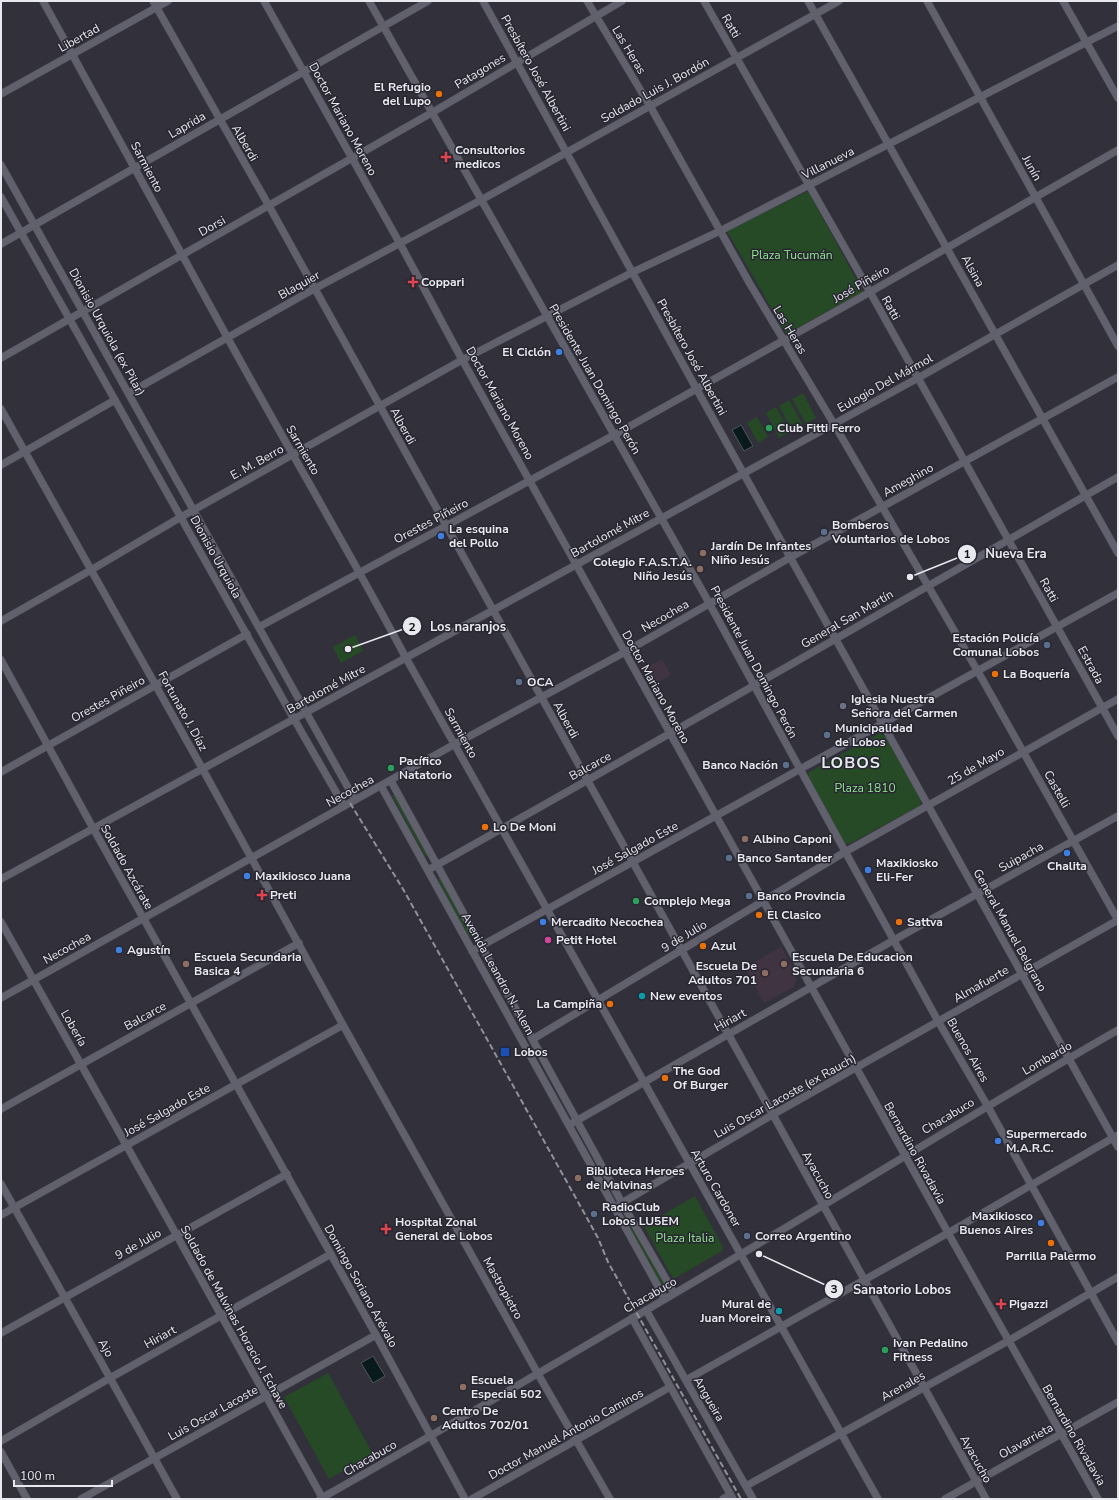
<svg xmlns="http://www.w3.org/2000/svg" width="1119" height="1500" viewBox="0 0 1119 1500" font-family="'Nunito Sans',sans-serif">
  <rect width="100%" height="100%" fill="#31303b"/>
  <g fill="#413442">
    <polygon points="662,659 671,675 651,686 642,670"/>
    <polygon points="781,947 797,976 794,987 764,1003 745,967"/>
  </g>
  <g fill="#264926">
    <polygon points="808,191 863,292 786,334 727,231"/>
    <polygon points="803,393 816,418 806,424 792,399"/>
    <polygon points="789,400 803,425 792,431 779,406"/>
    <polygon points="776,407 790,432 779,438 766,413"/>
    <polygon points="757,417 768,437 758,443 747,423"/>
    <polygon points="355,635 363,651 341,663 333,647"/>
    <polygon points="880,733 887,738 919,796 921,803 919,806 851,843 846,844 843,841 808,776 809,772"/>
    <polygon points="394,794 427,855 426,857 425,856 392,796"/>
    <polygon points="439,878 441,879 472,936 471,937 469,937 438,880"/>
    <polygon points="695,1196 723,1247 722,1251 677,1277 674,1278 671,1275 644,1226"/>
    <polygon points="625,1214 665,1284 664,1286 662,1285 623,1216"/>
    <polygon points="328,1373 373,1454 329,1479 284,1397"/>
  </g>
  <g fill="#091a1c" stroke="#4c585b">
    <polygon points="741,425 753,446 744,451 732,430"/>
    <polygon points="373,1356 385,1376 373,1383 361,1363"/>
  </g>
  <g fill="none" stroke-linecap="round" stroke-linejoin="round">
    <defs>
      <g id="minor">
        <path d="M43,1C105,112 164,224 226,335C285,443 348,549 406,658L878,1499"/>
        <polyline points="153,1 269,206 986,1499"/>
        <path d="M264,1C309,81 354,161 399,242C421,282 442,323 464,363C676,742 884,1122 1098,1499"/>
        <polyline points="369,1 703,592 938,1021 987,1105 1118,1342"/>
        <polyline points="483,1 696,388 1118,1147"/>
        <polyline points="587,1 650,106 750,284 834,424 977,670 1118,920"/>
        <polyline points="704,1 870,292 1118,736"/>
        <polyline points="808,1 1118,553"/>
        <polyline points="927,1 1118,346"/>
        <polyline points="1063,1 1118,98"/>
        <polyline points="1,94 168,1"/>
        <polyline points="1,165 355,800"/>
        <polyline points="1,197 294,719 344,806"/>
        <polyline points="1,244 428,1"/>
        <polyline points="1,358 433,112 622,1"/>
        <polyline points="129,393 314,289 481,200 839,1"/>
        <polyline points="1,409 202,768 343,1025 538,1374 610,1499"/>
        <polyline points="1,465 115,400"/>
        <polyline points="1,621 91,570 181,517 462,360 633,272 720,231 1118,26"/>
        <polyline points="259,627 614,435 856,300 1118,150"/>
        <polyline points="1,660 93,828 376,1335 465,1499"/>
        <polyline points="1,772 247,634"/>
        <polyline points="391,781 622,1203 674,1293"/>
        <polyline points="381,786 665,1299"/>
        <path d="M428,870C659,741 888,609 1118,477"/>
        <polyline points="1,879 918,378 1118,265"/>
        <path d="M1,922C110,1114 216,1306 323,1499"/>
        <polyline points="472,951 1118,593"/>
        <polyline points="1,998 455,744 625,652 791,557 1118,377"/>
        <polyline points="533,1039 845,852 1118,699"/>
        <polyline points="1,1109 299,943"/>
        <polyline points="569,1125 894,940 1118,816"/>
        <polyline points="1,1184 110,1378 177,1499"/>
        <polyline points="620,1204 772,1115 1118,920"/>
        <polyline points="1,1215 343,1025"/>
        <polyline points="646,1310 753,1499"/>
        <polyline points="632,1318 733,1499"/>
        <polyline points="1,1333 287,1174"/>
        <polyline points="686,1380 948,1233 1118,1135"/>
        <polyline points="1,1441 110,1378 331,1254"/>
        <polyline points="1,1452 27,1499"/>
        <polyline points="746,1486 1008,1341 1118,1277"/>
        <polyline points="81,1499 376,1335"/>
        <path d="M320,1499C489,1403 656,1305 822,1206C921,1147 1018,1087 1118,1030"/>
        <polyline points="472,1499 670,1387"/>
        <polyline points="723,1499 730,1495"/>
        <polyline points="945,1499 1118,1402"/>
      </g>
    </defs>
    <use href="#minor" stroke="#4f4e57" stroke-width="8"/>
    <use href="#minor" stroke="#61606d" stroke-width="7"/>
    <polyline stroke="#919199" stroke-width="2" stroke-dasharray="6 3" stroke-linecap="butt" points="350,803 403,889 582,1209 598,1238 608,1262 741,1499"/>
  </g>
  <g fill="#e8710a" stroke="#272631" stroke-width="1.5">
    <circle cx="439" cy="94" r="4"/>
    <circle cx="995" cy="674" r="4"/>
    <circle cx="485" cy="827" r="4"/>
    <circle cx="759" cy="915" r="4"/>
    <circle cx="899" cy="922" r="4"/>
    <circle cx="703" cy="946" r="4"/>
    <circle cx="610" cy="1004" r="4"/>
    <circle cx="665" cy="1078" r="4"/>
    <circle cx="1051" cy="1243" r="4"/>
  </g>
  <g fill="#e0444e" stroke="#272631" stroke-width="1.5">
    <path d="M444 151h4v4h4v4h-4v4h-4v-4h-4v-4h4z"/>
    <path d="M411 276h4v4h4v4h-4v4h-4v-4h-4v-4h4z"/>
    <path d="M260 889h4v4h4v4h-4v4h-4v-4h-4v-4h4z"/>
    <path d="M384 1223h4v4h4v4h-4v4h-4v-4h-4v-4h4z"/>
    <path d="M999 1298h4v4h4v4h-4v4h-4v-4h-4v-4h4z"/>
  </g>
  <g fill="#3f7fe0" stroke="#272631" stroke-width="1.5">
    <circle cx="559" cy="352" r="4"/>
    <circle cx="441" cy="536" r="4"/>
    <circle cx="1067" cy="853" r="4"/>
    <circle cx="868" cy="870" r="4"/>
    <circle cx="247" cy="876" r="4"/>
    <circle cx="543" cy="922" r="4"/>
    <circle cx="119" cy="950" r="4"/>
    <circle cx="998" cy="1141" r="4"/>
    <circle cx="1041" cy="1223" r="4"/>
  </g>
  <g fill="#2e9e5b" stroke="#272631" stroke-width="1.5">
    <circle cx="769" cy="428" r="4"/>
    <circle cx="391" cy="768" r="4"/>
    <circle cx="636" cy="901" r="4"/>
    <circle cx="885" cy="1350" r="4"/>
  </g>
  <g fill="#5c6f8a" stroke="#272631" stroke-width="1.5">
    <circle cx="824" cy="532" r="4"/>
    <circle cx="1047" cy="645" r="4"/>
    <circle cx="519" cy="682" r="4"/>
    <circle cx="827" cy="735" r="4"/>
    <circle cx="786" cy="765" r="4"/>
    <circle cx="729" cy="858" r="4"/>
    <circle cx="749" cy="896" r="4"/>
    <circle cx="594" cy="1214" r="4"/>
    <circle cx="747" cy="1236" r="4"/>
  </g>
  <g fill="#8d6e63" stroke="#272631" stroke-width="1.5">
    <circle cx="703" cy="553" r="4"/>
    <circle cx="700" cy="569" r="4"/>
    <circle cx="745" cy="839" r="4"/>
    <circle cx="186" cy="964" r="4"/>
    <circle cx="784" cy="964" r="4"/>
    <circle cx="765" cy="973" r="4"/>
    <circle cx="578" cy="1178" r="4"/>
    <circle cx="463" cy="1387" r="4"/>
    <circle cx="434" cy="1418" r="4"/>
  </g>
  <circle fill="#6b7280" stroke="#272631" stroke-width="1.5" cx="843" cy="706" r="4"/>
  <circle fill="#d1479c" stroke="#272631" stroke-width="1.5" cx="548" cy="940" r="4"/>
  <g fill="#0f9aa8" stroke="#272631" stroke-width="1.5">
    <circle cx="642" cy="996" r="4"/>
    <circle cx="779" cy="1311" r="4"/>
  </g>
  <rect fill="#1a4fb4" stroke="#272631" stroke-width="1.5" x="500" y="1047" width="10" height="10" rx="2"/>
  <g text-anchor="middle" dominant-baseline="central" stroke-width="3" stroke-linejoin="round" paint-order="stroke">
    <g font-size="12" fill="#e8e8ef" stroke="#272631">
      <text transform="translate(731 26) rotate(60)">Ratti</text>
      <text transform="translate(79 38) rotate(-29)">Libertad</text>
      <text transform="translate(629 50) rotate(59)">Las Heras</text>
      <text transform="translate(480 71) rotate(-31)">Patagones</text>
      <text transform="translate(536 73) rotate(61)">Presbítero José Albertini</text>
      <text transform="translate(655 90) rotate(-29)">Soldado Luis J. Bordón</text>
      <text transform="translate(343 119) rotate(61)">Doctor Mariano Moreno</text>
      <text transform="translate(187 125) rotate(-30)">Laprida</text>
      <text transform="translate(245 143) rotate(60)">Alberdi</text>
      <text transform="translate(828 163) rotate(-27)">Villanueva</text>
      <text transform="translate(147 167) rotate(62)">Sarmiento</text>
      <text transform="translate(1032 168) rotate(61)">Junín</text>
      <text transform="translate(212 226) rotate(-29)">Dorsi</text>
      <text transform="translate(973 271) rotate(61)">Alsina</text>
      <text transform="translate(861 284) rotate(-30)">José Piñeiro</text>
      <text transform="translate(299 285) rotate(-29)">Blaquier</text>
      <text transform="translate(891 308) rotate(61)">Ratti</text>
      <text transform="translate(790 330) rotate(59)">Las Heras</text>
      <text transform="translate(107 332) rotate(61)">Dionisio Urquiola (ex Pilar)</text>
      <text transform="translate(692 357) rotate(61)">Presbítero José Albertini</text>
      <text transform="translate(595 379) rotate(60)">Presidente Juan Domingo Perón</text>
      <text transform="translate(885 383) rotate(-29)">Eulogio Del Mármol</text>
      <text transform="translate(500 403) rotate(61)">Doctor Mariano Moreno</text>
      <text transform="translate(403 426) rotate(61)">Alberdi</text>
      <text transform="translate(303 450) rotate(60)">Sarmiento</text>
      <text transform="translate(257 462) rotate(-29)">E. M. Berro</text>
      <text transform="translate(908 480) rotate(-29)">Ameghino</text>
      <text transform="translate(431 521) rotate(-28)">Orestes Piñeiro</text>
      <text transform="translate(610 533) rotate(-29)">Bartolomé Mitre</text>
      <text transform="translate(216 557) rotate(61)">Dionisio Urquiola</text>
      <text transform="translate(1049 590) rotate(61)">Ratti</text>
      <text transform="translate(665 616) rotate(-30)">Necochea</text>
      <text transform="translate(847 619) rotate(-30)">General San Martín</text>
      <text transform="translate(754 662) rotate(62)">Presidente Juan Domingo Perón</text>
      <text transform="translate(1091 665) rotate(61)">Estrada</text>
      <text transform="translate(656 687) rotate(61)">Doctor Mariano Moreno</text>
      <text transform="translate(326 689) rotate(-29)">Bartolomé Mitre</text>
      <text transform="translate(108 699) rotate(-29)">Orestes Piñeiro</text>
      <text transform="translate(183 711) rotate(61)">Fortunato J. Díaz</text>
      <text transform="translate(566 720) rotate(61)">Alberdi</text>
      <text transform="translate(461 733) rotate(61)">Sarmiento</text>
      <text transform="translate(590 766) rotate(-29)">Balcarce</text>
      <text transform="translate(976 766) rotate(-30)">25 de Mayo</text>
      <text transform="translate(1057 789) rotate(61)">Castelli</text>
      <text transform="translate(350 791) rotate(-29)">Necochea</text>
      <text transform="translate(635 848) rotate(-29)">José Salgado Este</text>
      <text transform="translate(1021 857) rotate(-29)">Suipacha</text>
      <text transform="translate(127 867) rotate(61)">Soldado Azcárate</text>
      <text transform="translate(1010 930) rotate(61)">General Manuel Belgrano</text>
      <text transform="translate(684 936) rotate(-31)">9 de Julio</text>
      <text transform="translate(67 948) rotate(-29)">Necochea</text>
      <text transform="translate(498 974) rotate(61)">Avenida Leandro N. Alem</text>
      <text transform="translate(981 984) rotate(-30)">Almafuerte</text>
      <text transform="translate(145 1016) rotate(-29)">Balcarce</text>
      <text transform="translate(730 1020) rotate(-29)">Hiriart</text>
      <text transform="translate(74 1028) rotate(60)">Lobería</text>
      <text transform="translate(968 1050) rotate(60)">Buenos Aires</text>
      <text transform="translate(1047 1058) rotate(-30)">Lombardo</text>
      <text transform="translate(785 1096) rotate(-29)">Luis Oscar Lacoste (ex Rauch)</text>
      <text transform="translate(167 1110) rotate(-29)">José Salgado Este</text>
      <text transform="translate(948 1116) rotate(-31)">Chacabuco</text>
      <text transform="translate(915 1153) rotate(61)">Bernardino Rivadavia</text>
      <text transform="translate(818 1175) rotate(61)">Ayacucho</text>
      <text transform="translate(716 1188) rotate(60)">Arturo Cardoner</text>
      <text transform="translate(138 1244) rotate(-29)">9 de Julio</text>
      <text transform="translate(361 1286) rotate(61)">Domingo Soriano Arévalo</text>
      <text transform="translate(503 1288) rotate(61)">Mastropietro</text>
      <text transform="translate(650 1295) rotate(-30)">Chacabuco</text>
      <text transform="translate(234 1317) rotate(61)">Soldado de Malvinas Horacio J. Echave</text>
      <text transform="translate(160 1337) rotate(-29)">Hiriart</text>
      <text transform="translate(106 1348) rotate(60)">Ajo</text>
      <text transform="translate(903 1386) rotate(-29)">Arenales</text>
      <text transform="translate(709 1399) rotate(60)">Angueira</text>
      <text transform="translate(213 1413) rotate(-29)">Luis Oscar Lacoste</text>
      <text transform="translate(566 1434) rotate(-29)">Doctor Manuel Antonio Caminos</text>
      <text transform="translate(1074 1435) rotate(60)">Bernardino Rivadavia</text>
      <text transform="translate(1026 1441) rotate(-29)">Olavarrieta</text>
      <text transform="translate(370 1458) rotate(-30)">Chacabuco</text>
      <text transform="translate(976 1459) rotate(61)">Ayacucho</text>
    </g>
    <g font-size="12" font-weight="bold" fill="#e8e8ef" stroke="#272631" text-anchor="start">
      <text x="431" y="87" text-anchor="end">El Refugio<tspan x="431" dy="14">del Lupo</tspan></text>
      <text x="455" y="150">Consultorios<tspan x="455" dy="14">medicos</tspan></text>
      <text x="421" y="282">Coppari</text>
      <text x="551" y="352" text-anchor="end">El Ciclón</text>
      <text x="777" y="428">Club Fitti Ferro</text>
      <text x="832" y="525">Bomberos<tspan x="832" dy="14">Voluntarios de Lobos</tspan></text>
      <text x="449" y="529">La esquina<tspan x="449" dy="14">del Pollo</tspan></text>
      <text x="711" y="546">Jardín De Infantes<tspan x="711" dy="14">Niño Jesús</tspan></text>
      <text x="692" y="562" text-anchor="end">Colegio F.A.S.T.A.<tspan x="692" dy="14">Niño Jesús</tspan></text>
      <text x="1039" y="638" text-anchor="end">Estación Policía<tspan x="1039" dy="14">Comunal Lobos</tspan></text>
      <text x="1003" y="674">La Boquería</text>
      <text x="527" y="682">OCA</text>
      <text x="851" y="699">Iglesia Nuestra<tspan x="851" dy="14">Señora del Carmen</tspan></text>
      <text x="835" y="728">Municipalidad<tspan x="835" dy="14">de Lobos</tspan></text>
      <text x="399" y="761">Pacífico<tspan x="399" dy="14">Natatorio</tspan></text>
      <text x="778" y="765" text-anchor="end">Banco Nación</text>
      <text x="493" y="827">Lo De Moni</text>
      <text x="753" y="839">Albino Caponi</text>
      <text x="737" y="858">Banco Santander</text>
      <text x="876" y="863">Maxikiosko<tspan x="876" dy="14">Eli-Fer</tspan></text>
      <text x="1067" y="866" text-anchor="middle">Chalita</text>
      <text x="255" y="876">Maxikiosco Juana</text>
      <text x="270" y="895">Preti</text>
      <text x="757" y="896">Banco Provincia</text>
      <text x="644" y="901">Complejo Mega</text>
      <text x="767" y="915">El Clasico</text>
      <text x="551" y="922">Mercadito Necochea</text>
      <text x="907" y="922">Sattva</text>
      <text x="556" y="940">Petit Hotel</text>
      <text x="711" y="946">Azul</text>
      <text x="127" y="950">Agustín</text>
      <text x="194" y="957">Escuela Secundaria<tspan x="194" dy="14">Basica 4</tspan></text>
      <text x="792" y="957">Escuela De Educacion<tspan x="792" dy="14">Secundaria 6</tspan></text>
      <text x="757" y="966" text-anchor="end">Escuela De<tspan x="757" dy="14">Adultos 701</tspan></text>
      <text x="650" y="996">New eventos</text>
      <text x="602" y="1004" text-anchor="end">La Campiña</text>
      <text x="514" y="1052">Lobos</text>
      <text x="673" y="1071">The God<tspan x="673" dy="14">Of Burger</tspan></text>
      <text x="1006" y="1134">Supermercado<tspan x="1006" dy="14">M.A.R.C.</tspan></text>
      <text x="586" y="1171">Biblioteca Heroes<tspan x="586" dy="14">de Malvinas</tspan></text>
      <text x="602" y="1207">RadioClub<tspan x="602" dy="14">Lobos LU5EM</tspan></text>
      <text x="1033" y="1216" text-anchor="end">Maxikiosco<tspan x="1033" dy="14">Buenos Aires</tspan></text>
      <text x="395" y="1222">Hospital Zonal<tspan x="395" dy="14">General de Lobos</tspan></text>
      <text x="755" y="1236">Correo Argentino</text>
      <text x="1051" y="1256" text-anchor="middle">Parrilla Palermo</text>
      <text x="771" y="1304" text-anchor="end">Mural de<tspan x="771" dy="14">Juan Moreira</tspan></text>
      <text x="1009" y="1304">Pigazzi</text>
      <text x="893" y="1343">Ivan Pedalino<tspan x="893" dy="14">Fitness</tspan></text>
      <text x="471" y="1380">Escuela<tspan x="471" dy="14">Especial 502</tspan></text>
      <text x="442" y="1411">Centro De<tspan x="442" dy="14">Adultos 702/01</tspan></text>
    </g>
    <g font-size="12" fill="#92e891" stroke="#272631">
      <text x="792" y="255">Plaza Tucumán</text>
      <text x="865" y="788">Plaza 1810</text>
      <text x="685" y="1238">Plaza Italia</text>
    </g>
    <g font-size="16" font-weight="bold" letter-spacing="1" fill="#e8e8ef" stroke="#272631">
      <text x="851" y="763">LOBOS</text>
    </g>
  </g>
  <path fill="none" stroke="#e8e8ef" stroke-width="1.5" d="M910 577L967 554M348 649L412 626M759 1254L834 1289"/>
  <g fill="#e8e8ef" stroke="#272631" stroke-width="1.5">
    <circle cx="910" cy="577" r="4"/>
    <circle cx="348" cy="649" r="4"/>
    <circle cx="759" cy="1254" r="4"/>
    <circle cx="967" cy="554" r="10"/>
    <circle cx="412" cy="626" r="10"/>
    <circle cx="834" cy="1289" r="10"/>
  </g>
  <g font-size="12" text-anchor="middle" font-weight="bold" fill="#111">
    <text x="967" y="558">1</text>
    <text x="412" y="631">2</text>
    <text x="834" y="1293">3</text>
  </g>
  <g font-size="13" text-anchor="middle" font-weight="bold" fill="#e8e8ef" stroke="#272631" stroke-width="3" stroke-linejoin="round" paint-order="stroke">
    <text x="1016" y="558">Nueva Era</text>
    <text x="468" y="631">Los naranjos</text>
    <text x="902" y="1294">Sanatorio Lobos</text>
  </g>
  <rect width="1119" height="1500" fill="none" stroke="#e8e8ef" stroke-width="4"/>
  <path d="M14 1480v6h98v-6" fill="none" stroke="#e8e8ef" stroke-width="2"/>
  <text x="20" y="1480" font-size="12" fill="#e8e8ef" stroke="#272631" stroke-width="3" paint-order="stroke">100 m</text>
</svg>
